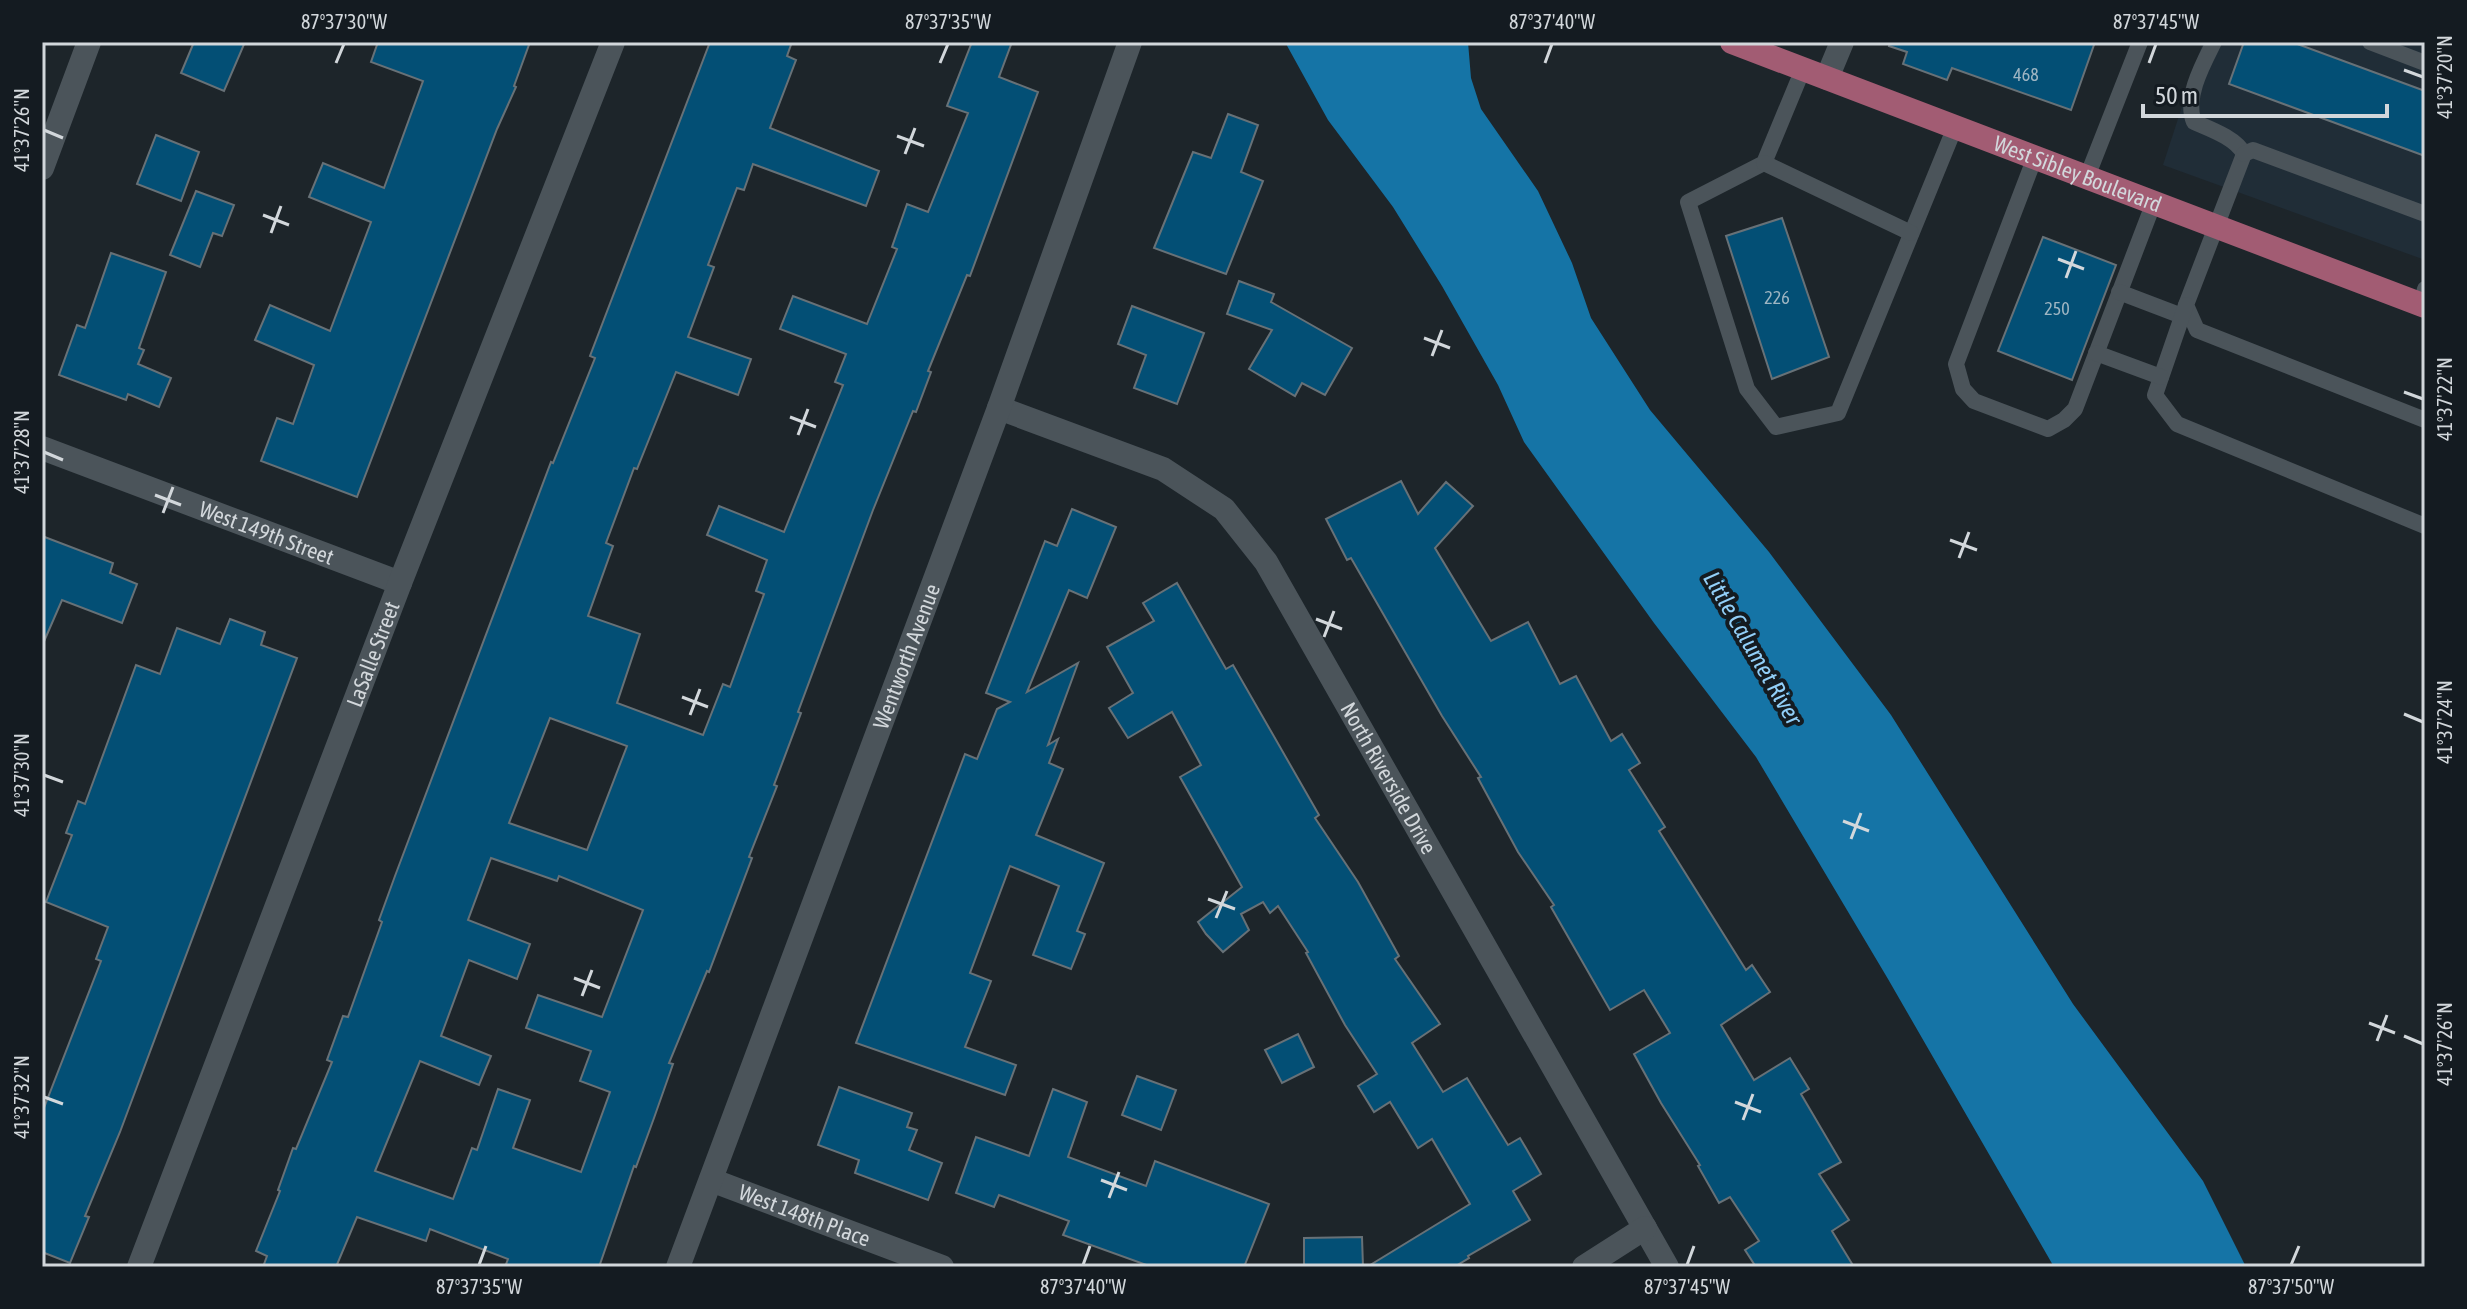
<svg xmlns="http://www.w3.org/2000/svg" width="2467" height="1309" viewBox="0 0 2467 1309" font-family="'Asap Condensed',sans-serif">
  <rect width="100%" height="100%" fill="#1d252a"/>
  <polygon fill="#202d37" points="2203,42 2425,42 2425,260 2163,165"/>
  <polygon fill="#1574a6" points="1285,42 1468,42 1471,78 1481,109 1538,191 1572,263 1591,318 1650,410 1769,552 1891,715 2073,1004 2203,1181 2246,1267 2054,1267 1888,979 1756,757 1654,623 1524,442 1498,385 1442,286 1393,207 1328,120"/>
  <g fill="#034f75" stroke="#677177" stroke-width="2" fill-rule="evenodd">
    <polygon points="194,42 245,42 224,91 181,73"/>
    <polygon points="378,42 530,42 514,86 516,87 497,129 357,497 261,461 277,418 293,424 314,365 255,340 270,305 330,331 371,222 309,197 323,163 384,188 423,81 371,62"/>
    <path d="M710,42H792L787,56L796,60L770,128L879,171L866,206L753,164L744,190L737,188L708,265L714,267L688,337L751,359L738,395L676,372L637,469L634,468L606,543L613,546L588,616L640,634L617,703L703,735L723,684L730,687L764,594L756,591L767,560L707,535L719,506L784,532L843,385L835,382L846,354L780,329L793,296L867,324L897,249L892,247L907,204L928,212L968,113L947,106L972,42H1012L999,77L1038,92L970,276L967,275L928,371L931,372L916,412L913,411L873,510L798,712L801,713L774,785L777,786L749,857L752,858L709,972L707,971L669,1063L673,1064L654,1118L636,1167L634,1166L599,1267H505L508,1259L430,1229L426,1241L357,1217L336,1267H263L267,1256L256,1251L280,1191L278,1190L293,1148L296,1149L332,1062L327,1060L343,1016L348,1017L382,922L379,920L395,876L551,462L553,463L595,358L590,356ZM550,718L627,746L587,850L509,823ZM491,858L557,881L559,876L643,910L602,1017L538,995L526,1028L591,1051L580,1081L610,1092L581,1172L513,1148L530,1100L498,1089L477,1150L472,1148L453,1199L375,1171L420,1061L479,1085L491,1056L441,1036L469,960L517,979L530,944L468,920Z"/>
    <polygon points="1890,42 2095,42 2071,110 1952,68 1947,80 1903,64 1907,52 1889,46"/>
    <polygon points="2244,42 2292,42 2425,91 2425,156 2229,84"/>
    <polygon points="1228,114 1258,125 1241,172 1263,181 1226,274 1154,248 1193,152 1211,158"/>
    <polygon points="156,135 199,152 181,201 137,184"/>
    <polygon points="196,191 234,205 222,236 213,233 200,267 170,255"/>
    <polygon points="1782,218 1829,357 1772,379 1726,236"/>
    <polygon points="2043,237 2116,265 2072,380 1998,351"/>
    <polygon points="111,253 166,272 139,348 144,350 138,364 171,378 159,407 128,394 126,400 59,375 77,325 85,328"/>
    <polygon points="1239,281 1274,294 1271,302 1352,348 1325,395 1302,383 1295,396 1249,369 1272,330 1227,314"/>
    <polygon points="1132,306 1204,333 1177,404 1134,388 1146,355 1118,344"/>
    <polygon points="1401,481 1418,514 1446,482 1473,506 1435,548 1491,641 1528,622 1560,684 1576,676 1611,741 1622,734 1640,763 1629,770 1665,827 1659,831 1746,970 1752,965 1770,992 1721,1025 1754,1080 1790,1058 1809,1089 1801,1094 1841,1162 1819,1174 1849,1220 1832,1231 1854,1267 1756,1267 1745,1250 1759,1241 1730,1197 1719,1203 1698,1166 1700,1165 1661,1103 1634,1054 1670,1033 1644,990 1610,1010 1551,907 1554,905 1518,852 1478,778 1481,777 1442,716 1351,558 1347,560 1326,519"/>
    <polygon points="1072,509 1116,527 1087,598 1069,590 1027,692 1078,663 1048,745 1058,739 1049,763 1063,769 1036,835 1104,863 1077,931 1085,934 1071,969 1033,955 1059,886 1010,866 970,973 991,981 965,1047 1016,1065 1005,1095 856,1043 965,754 977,759 997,709 1010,702 986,693 1045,541 1057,546"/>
    <polygon points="42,536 113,563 110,573 137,584 122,623 62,600 42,646"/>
    <polygon points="1177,583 1226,669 1233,665 1319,815 1315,818 1358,882 1399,956 1395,959 1440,1024 1412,1043 1443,1092 1467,1078 1508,1145 1520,1138 1541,1174 1513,1191 1530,1220 1468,1256 1469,1258 1454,1267 1367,1267 1470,1204 1432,1139 1418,1148 1390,1102 1374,1112 1358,1086 1377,1074 1345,1025 1306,953 1308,952 1278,906 1270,913 1263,902 1241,914 1249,930 1223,952 1206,934 1198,922 1242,887 1180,777 1201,765 1172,712 1128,738 1109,708 1133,693 1107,647 1154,621 1143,603"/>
    <polygon points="230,619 265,632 261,645 297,658 120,1132 85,1216 89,1217 70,1263 42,1252 42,1113 101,961 96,959 108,927 46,902 72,835 66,833 78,801 85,804 136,665 160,674 177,628 220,644"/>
    <polygon points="1298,1034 1314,1067 1282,1083 1265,1050"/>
    <polygon points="1137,1076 1176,1090 1161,1130 1122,1115"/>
    <polygon points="839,1087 912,1113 907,1127 917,1130 909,1150 942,1163 928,1200 855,1173 859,1160 818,1145"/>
    <polygon points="1053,1089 1087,1102 1068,1157 1146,1186 1155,1161 1269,1204 1244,1267 1152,1267 1063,1235 1069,1221 999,1195 994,1207 956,1193 976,1137 1029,1156"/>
    <polygon points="1362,1237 1363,1267 1304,1267 1304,1238"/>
  </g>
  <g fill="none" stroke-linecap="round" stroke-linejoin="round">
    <g stroke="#4b545a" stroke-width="16">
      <path d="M2214,42C2203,64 2184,98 2194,122C2210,129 2236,138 2244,154"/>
      <polyline points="2370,42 2425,63"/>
      <polyline points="1803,69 1764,163 1688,202 1747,389 1776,427 1838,413 1955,127"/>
      <polyline points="2244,154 2186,305 2197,330 2425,420"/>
      <polyline points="2244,154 2253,150 2425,214"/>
      <polyline points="2035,157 1956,364 1963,389 1974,401 2048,429 2064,420 2075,409 2154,202"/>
      <polyline points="1764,163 1911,233"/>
      <polyline points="2087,177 2140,42"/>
      <polyline points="2119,292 2182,316"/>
      <polyline points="2421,304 2425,289"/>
      <polyline points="2186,305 2155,395 2177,424 2425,526"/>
      <polyline points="2096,353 2161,377"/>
    </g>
    <g stroke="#4b545a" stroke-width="24">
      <polyline points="1827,78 1842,42"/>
      <polyline points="42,168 89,42"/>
      <path id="s1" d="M999,408L1163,469L1224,509L1266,562L1667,1267"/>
      <path id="s2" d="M42,448L400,583"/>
      <path id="s3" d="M711,1180L942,1267"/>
      <path id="s4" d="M139,1267L400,583L613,42"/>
      <path id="s5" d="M678,1267L999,408L1130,42"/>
      <polyline points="1584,1267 1645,1228"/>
    </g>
    <path stroke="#a25c73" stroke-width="24" id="s6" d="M1732,42L2425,306"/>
  </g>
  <path fill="none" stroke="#d2d7db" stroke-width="3" d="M336,63L344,44M940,63L948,44M1545,63L1552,44M2149,63L2156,44M2404,70L2423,77M44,130L63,138M897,136L924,146M905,154L915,128M263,215L289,225M271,233L281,206M2058,259L2084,269M2066,278L2076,251M1424,338L1450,348M1432,356L1442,330M2404,392L2423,399M790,417L816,427M798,435L808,409M44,452L63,460M155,495L181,505M163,513L173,487M1950,540L1977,550M1959,558L1969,532M1316,619L1342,629M1324,637L1334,611M682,697L708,707M2404,714L2423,722M690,715L700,689M44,775L63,782M1843,821L1869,831M1851,839L1861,813M1208,899L1235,909M1216,918L1227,891M574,978L600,988M582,996L592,970M2369,1023L2395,1033M2404,1036L2423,1044M2377,1041L2387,1015M44,1097L63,1104M1735,1102L1761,1112M1743,1120L1753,1094M1101,1180L1127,1190M1109,1198L1119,1172M479,1265L486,1246M1083,1265L1090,1246M1687,1265L1694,1246M2291,1265L2299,1246"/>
  <g text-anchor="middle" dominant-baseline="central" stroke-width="8" stroke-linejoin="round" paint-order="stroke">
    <g font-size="18" fill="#9eb5c2">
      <text x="2026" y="74">468</text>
      <text x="1777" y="297">226</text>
      <text x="2057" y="308">250</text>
    </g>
    <g font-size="22" fill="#d2d7db" stroke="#141b21">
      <text stroke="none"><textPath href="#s6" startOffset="370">West Sibley Boulevard</textPath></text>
      <text stroke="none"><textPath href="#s2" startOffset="240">West 149th Street</textPath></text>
      <text stroke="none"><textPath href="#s4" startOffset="656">LaSalle Street</textPath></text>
      <text stroke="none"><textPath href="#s5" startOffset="652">Wentworth Avenue</textPath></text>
      <text stroke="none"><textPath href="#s1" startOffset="564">North Riverside Drive</textPath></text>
      <text stroke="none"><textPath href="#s3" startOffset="100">West 148th Place</textPath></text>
    </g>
    <g font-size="24" font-style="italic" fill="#92cff8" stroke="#141b21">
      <text transform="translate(1753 648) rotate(60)">Little Calumet River</text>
    </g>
  </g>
  <rect width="2467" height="1309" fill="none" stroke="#141b21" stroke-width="88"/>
  <path d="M2143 104v12h244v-12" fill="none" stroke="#d2d7db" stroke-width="4"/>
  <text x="2155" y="104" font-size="24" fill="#d2d7db" stroke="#141b21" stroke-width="6" paint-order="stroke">50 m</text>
  <rect x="44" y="44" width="2379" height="1221" fill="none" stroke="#d2d7db" stroke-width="3"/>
  <g font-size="20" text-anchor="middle" fill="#d2d7db">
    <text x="344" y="29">87°37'30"W</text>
    <text x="948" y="29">87°37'35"W</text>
    <text x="1552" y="29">87°37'40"W</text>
    <text x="2156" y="29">87°37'45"W</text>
    <text transform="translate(2445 77) rotate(-90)" y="7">41°37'20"N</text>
    <text transform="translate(22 130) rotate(-90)" y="7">41°37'26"N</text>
    <text transform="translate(2445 399) rotate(-90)" y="7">41°37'22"N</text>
    <text transform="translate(22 452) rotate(-90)" y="7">41°37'28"N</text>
    <text transform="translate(2445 722) rotate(-90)" y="7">41°37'24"N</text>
    <text transform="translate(22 775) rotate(-90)" y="7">41°37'30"N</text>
    <text transform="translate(2445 1044) rotate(-90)" y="7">41°37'26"N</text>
    <text transform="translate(22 1097) rotate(-90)" y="7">41°37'32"N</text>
    <text x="479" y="1294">87°37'35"W</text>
    <text x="1083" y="1294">87°37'40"W</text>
    <text x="1687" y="1294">87°37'45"W</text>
    <text x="2291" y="1294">87°37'50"W</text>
  </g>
</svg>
